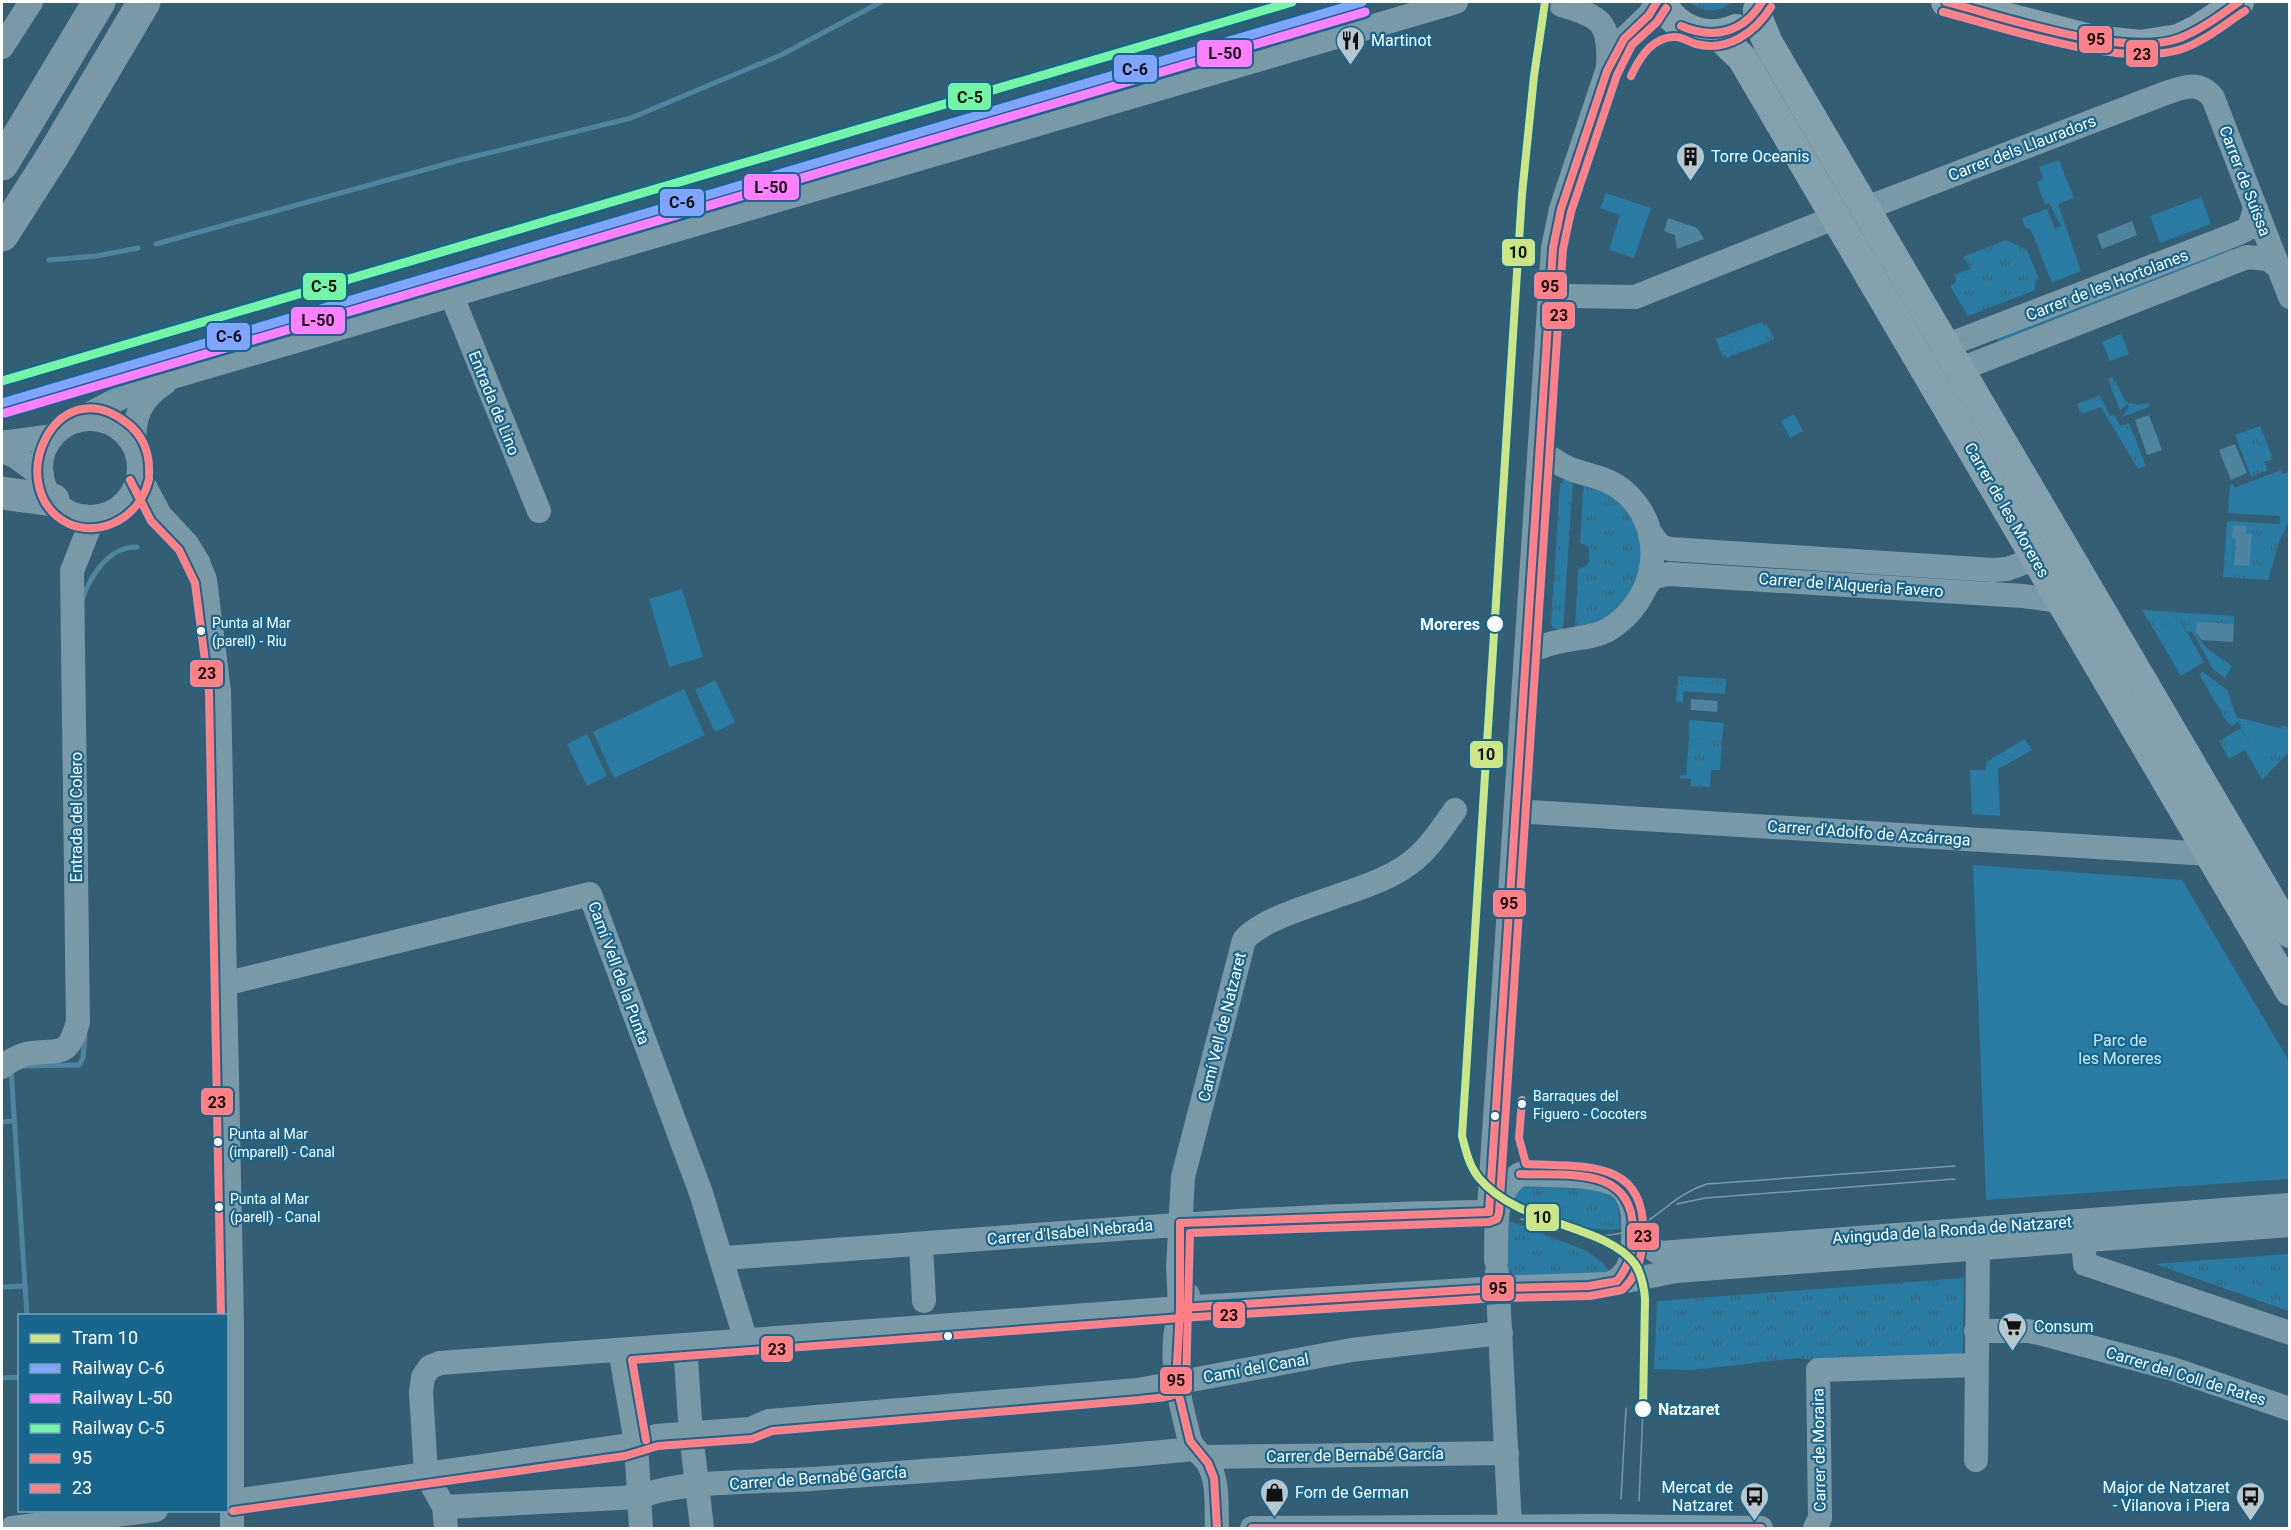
<svg xmlns="http://www.w3.org/2000/svg" width="2291" height="1530" viewBox="0 0 2291 1530" font-family="Roboto,sans-serif">
  <defs>
    <pattern id="grass-tufts" width="24" height="20" patternUnits="userSpaceOnUse" patternTransform="scale(1.5)"><rect width="24" height="20" fill="#297ba3"/><path d="M3 7l-1-3M5 7V3M7 7l1-3M15 17l-1-3M17 17v-4M19 17l1-3" fill="none" stroke="#3a6478"/></pattern>
  </defs>
  <rect width="100%" height="100%" fill="#335e73"/>
  <g fill="url(#grass-tufts)">
    <path d="M1689,2H1733C1718,13 1704,13 1689,2Z"/>
    <polygon points="2006,240 2027,250 2039,279 2035,281 2035,290 1968,316 1950,286 1956,282 1954,275 1971,269 1963,257"/>
    <polygon points="2232,247 2234,251 1998,341 1995,338"/>
    <polygon points="1762,322 1763,325 1766,324 1775,339 1753,348 1746,331 1727,338 1733,355 1727,358 1725,355 1722,356 1716,339"/>
    <polygon points="2113,377 2126,402 2137,405 2148,403 2149,407 2122,417 2129,407 2127,404 2120,411 2108,379"/>
    <polygon points="2100,395 2110,416 2114,414 2120,426 2129,423 2146,466 2138,469 2101,407 2081,414 2077,404"/>
    <polygon points="2260,426 2273,459 2264,462 2268,470 2251,477 2235,435"/>
    <polygon points="1565,479 1573,479 1563,630 1553,628 1551,623 1560,484"/>
    <polygon points="1584,481 1605,488 1638,523 1644,570 1614,617 1575,630 1578,569 1586,566 1589,562 1589,547 1580,543"/>
    <polygon points="2233,484 2243,511 2289,494 2289,521 2279,542 2268,580 2223,577 2227,521 2280,524 2279,516 2228,513 2230,485"/>
    <path d="M2142,610L2234,616V624L2197,622C2195,647 2217,654 2232,666L2225,678L2213,669L2192,631L2188,633L2178,617L2154,630Z"/>
    <polygon points="2203,672 2227,690 2237,718 2248,720 2247,722 2238,721 2233,726 2227,722 2199,674"/>
    <polygon points="1678,676 1726,679 1726,685 1684,682 1683,702 1676,702"/>
    <polygon points="2280,726 2289,727 2289,752 2262,780 2245,750 2229,759 2219,741 2241,728 2251,746 2283,729"/>
    <polygon points="1689,739 1722,741 1720,770 1711,770 1710,787 1691,786 1691,779 1680,778 1680,775 1686,775"/>
    <path d="M1529,1185L1599,1189L1617,1201L1621,1229C1581,1234 1542,1214 1507,1197L1521,1186Z"/>
    <polygon points="1504,1219 1587,1251 1603,1263 1612,1275 1515,1278 1507,1266"/>
    <polygon points="2289,1254 2289,1311 2155,1264"/>
    <polygon points="1964,1278 1963,1356 1826,1362 1798,1358 1692,1370 1654,1369 1657,1301"/>
  </g>
  <g fill="#297ba3">
    <polygon points="2059,160 2074,198 2058,204 2081,271 2052,283 2031,230 2025,227 2022,218 2047,209 2055,229 2061,226 2049,203 2045,205 2037,182 2043,179 2039,167"/>
    <polygon points="1606,193 1651,208 1634,258 1609,250 1620,215 1600,208"/>
    <polygon points="2201,197 2211,224 2160,243 2150,216"/>
    <polygon points="1746,331 1753,348 1733,355 1727,338"/>
    <polygon points="2121,334 2129,354 2110,361 2102,342"/>
    <polygon points="1794,414 1803,431 1790,438 1781,421"/>
    <polygon points="2281,470 2283,474 2289,472 2289,494 2243,512 2234,488"/>
    <polygon points="682,589 703,657 669,667 649,599"/>
    <polygon points="2178,617 2204,662 2181,676 2154,630"/>
    <polygon points="715,680 735,722 715,732 695,690"/>
    <polygon points="1684,682 1726,685 1725,694 1683,691"/>
    <polygon points="684,689 705,735 614,778 593,732"/>
    <polygon points="1689,720 1724,723 1722,741 1689,739"/>
    <polygon points="2248,720 2283,729 2279,751 2251,746 2238,721 2247,722"/>
    <polygon points="587,734 607,776 587,786 567,744"/>
    <polygon points="2025,739 2032,750 1998,769 2000,816 1972,814 1970,770 1986,770 1986,762"/>
    <polygon points="1973,865 2182,880 2289,1061 2289,1179 1986,1200"/>
  </g>
  <g fill="#4d849f">
    <polygon points="1668,218 1697,228 1704,239 1677,249 1675,235 1664,231"/>
    <polygon points="2132,221 2137,235 2102,249 2097,235"/>
    <polygon points="2149,415 2162,450 2147,455 2135,420"/>
    <polygon points="2235,444 2247,473 2231,480 2219,450"/>
    <polygon points="2233,525 2247,526 2246,534 2252,534 2249,566 2234,565 2236,539 2232,538"/>
    <polygon points="2197,622 2234,624 2233,642 2201,640 2196,631"/>
    <polygon points="1691,699 1718,701 1717,712 1691,710"/>
  </g>
  <g fill="none" stroke-linecap="round" stroke-linejoin="round">
    <g stroke="#4d849f" stroke-width="5">
      <polyline points="156,244 460,160 631,118 781,55 881,2"/>
      <polyline points="49,260 97,256 138,248"/>
      <path d="M82,600C91,575 108,547 137,547"/>
      <polyline points="20,1066 79,1065 83,1058 85,1036"/>
      <polyline points="11,1069 27,1316"/>
      <polyline points="2,1122 13,1121"/>
      <polyline points="2,1287 25,1286"/>
      <polyline points="2,1378 20,1377"/>
    </g>
    <g stroke="#7a99a7" stroke-width="24">
      <path d="M1561,5C1602,17 1610,22 1608,66"/>
      <polyline points="2,47 31,2"/>
      <path d="M1864,209L2158,96C2178,89 2198,78 2213,98L2290,297"/>
      <polyline points="451,294 539,511"/>
      <polyline points="1563,296 1635,297 1834,218"/>
      <polyline points="1945,346 2239,233 2249,228 2255,209"/>
      <polyline points="1958,370 2247,257 2268,259 2278,267"/>
      <circle cx="90" cy="468" r="49"/>
      <polyline points="76,421 145,385 1456,2"/>
      <polyline points="2,443 53,436"/>
      <path d="M135,447C132,418 140,399 165,383"/>
      <polyline points="2,451 15,456 42,476"/>
      <polyline points="139,475 160,515 187,544 198,562 205,580 219,691 232,1324 232,1528"/>
      <polyline points="1651,534 1660,546 1670,549 1993,570 2007,569 2035,559"/>
      <polyline points="1647,585 1653,577 1669,574 2023,596 2060,601"/>
      <path d="M1541,647C1563,637 1587,641 1608,630C1657,601 1669,533 1626,493C1604,472 1575,477 1553,459"/>
      <polyline points="1530,812 2209,854"/>
      <polyline points="224,984 590,894 701,1193 746,1341"/>
      <path d="M2,1067C11,1060 21,1054 32,1053C63,1050 68,1056 78,1022L72,571L93,518"/>
      <polyline points="1489,1208 1553,248 1561,209 1607,71 1624,39 1649,15 1657,2"/>
      <polyline points="1633,1220 1644,1244 1660,1253 2290,1205"/>
      <polyline points="2083,1241 2085,1264 2290,1333"/>
      <polyline points="921,1245 924,1301"/>
      <path d="M723,1258C978,1241 1233,1215 1489,1212"/>
      <polyline points="1497,1272 1510,1527"/>
      <polyline points="1611,1284 1676,1271 2290,1225"/>
      <path d="M1188,1295C1163,1339 1178,1395 1190,1441C1194,1451 1202,1454 1208,1463C1219,1482 1216,1507 1217,1528"/>
      <path d="M1180,1308L1178,1267L1183,1177L1244,940C1270,909 1363,895 1403,868C1426,854 1440,831 1455,810"/>
      <polyline points="1976,1331 2027,1331 2039,1333 2173,1369 2290,1409"/>
      <polyline points="685,1345 691,1434 702,1528"/>
      <polyline points="620,1350 636,1442 641,1528"/>
      <polyline points="1204,1457 1507,1453"/>
      <polyline points="1976,1460 1978,1249"/>
      <polyline points="226,1502 624,1446 656,1436 750,1429 769,1421 1138,1390 1351,1350 1501,1333"/>
      <path d="M444,1507L639,1497C679,1480 764,1482 811,1479C938,1470 1066,1462 1193,1449"/>
      <polyline points="12,1528 156,1510"/>
      <path d="M446,1528L444,1507L426,1474L421,1392L423,1377L430,1367L440,1363L1180,1308L1498,1288L1609,1284C1627,1277 1632,1262 1633,1244C1633,1228 1635,1209 1626,1194C1612,1171 1546,1176 1520,1174C1491,1194 1497,1229 1496,1260"/>
      <polyline points="1252,1528 1602,1526 1761,1528"/>
      <polyline points="1815,1528 1820,1518 1818,1370 1976,1365"/>
    </g>
    <g stroke="#86a1ae" stroke-width="30">
      <path d="M1661,2C1677,30 1705,42 1736,29"/>
      <polyline points="1946,2 2094,40 2140,45 2178,39 2197,30 2239,2"/>
      <polyline points="1758,10 1758,19 1768,43 2290,933"/>
      <polyline points="1718,35 1742,58 2290,991"/>
    </g>
    <g stroke="#7b98a6" stroke-width="33">
      <polyline points="2,164 99,2"/>
      <polyline points="2,235 54,154 144,2"/>
      <polyline points="2,493 53,500"/>
    </g>
    <g stroke="#7b98a6" stroke-width="1.5">
      <polyline points="1677,1204 1705,1198 1955,1179"/>
      <polyline points="1521,1219 1578,1231"/>
      <path d="M1588,1235C1650,1241 1658,1200 1707,1184L1955,1166"/>
      <polyline points="1621,1499 1626,1408"/>
      <polyline points="1639,1501 1643,1409"/>
    </g>
    <defs>
      <g id="bus-1">
        <path d="M1946,2C2004,17 2125,59 2180,38C2201,30 2220,15 2239,2"/>
        <path d="M1681,26C1714,40 1743,33 1762,2"/>
        <polyline points="1489,1212 1553,248 1561,209 1607,71 1624,39 1649,15 1657,2"/>
        <polyline points="1180,1223 1180,1308 1176,1383 1190,1441 1208,1463 1214,1478 1217,1528"/>
        <polyline points="1180,1223 1489,1212"/>
        <path d="M1180,1308L1498,1288L1589,1286L1617,1281C1630,1265 1633,1249 1633,1229C1632,1165 1567,1176 1520,1174"/>
        <polyline points="1252,1528 1761,1528"/>
      </g>
      <g id="bus-2">
        <path d="M1943,12C2006,28 2121,69 2182,49C2205,41 2225,24 2245,11"/>
        <path d="M1631,76C1639,58 1652,38 1673,37C1682,36 1688,42 1696,44C1727,52 1755,33 1771,7"/>
        <path d="M149,479C141,515 104,538 69,524C0,490 55,366 127,423C144,436 150,455 149,475"/>
        <polyline points="130,480 151,521 179,550 195,583 209,692 221,1316"/>
        <path d="M646,1440L632,1360L1181,1318L1498,1298L1590,1296L1622,1290C1638,1276 1642,1256 1643,1236C1647,1158 1583,1167 1526,1164L1519,1138L1522,1100"/>
        <path d="M233,1511L625,1456L658,1446L752,1439L772,1431L1139,1400C1153,1398 1181,1399 1186,1384L1190,1233L1489,1222L1497,1219L1499,1213L1563,249L1571,212L1617,75L1632,45L1657,22L1666,8"/>
      </g>
    </defs>
    <use href="#bus-1" stroke="#18668e" stroke-width="12"/>
    <use href="#bus-2" stroke="#18668e" stroke-width="12"/>
    <use href="#bus-1" stroke="#ff8087" stroke-width="8"/>
    <use href="#bus-2" stroke="#ff8087" stroke-width="8"/>
    <defs>
      <polyline id="rail-1" points="2,403 1362,2"/>
      <polyline id="rail-2" points="5,413 1365,12"/>
      <polyline id="rail-3" points="2,381 1292,2"/>
    </defs>
    <use href="#rail-1" stroke="#18668e" stroke-width="14"/>
    <use href="#rail-2" stroke="#18668e" stroke-width="14"/>
    <use href="#rail-3" stroke="#18668e" stroke-width="14"/>
    <use href="#rail-1" stroke="#80a5ff" stroke-width="9"/>
    <use href="#rail-2" stroke="#ff80ff" stroke-width="9"/>
    <use href="#rail-3" stroke="#73f4a6" stroke-width="9"/>
    <defs>
      <path id="tram-1" d="M1545,2L1534,76L1522,194L1462,1136C1466,1151 1469,1166 1479,1178C1519,1226 1605,1224 1635,1264C1642,1275 1644,1286 1645,1299L1643,1409"/>
    </defs>
    <use href="#tram-1" stroke="#18668e" stroke-width="12"/>
    <use href="#tram-1" stroke="#cce585" stroke-width="8"/>
  </g>
  <defs>
    <symbol id="restaurant-pin" viewBox="-11 -11 22 30"><path d="M0 17L-7.5 6A9.5 9.5 0 1 1 7.5 6Z" fill="#b8c7ce" stroke="#18668e"/><path d="M-5-6h1v4h1v-4h1v4h1v-4h1v5L-1.5 .5V6h-2V.5L-5-1ZM5-6V6H3V1.5H1.5Q1.5-4 5-6Z" fill="#111"/></symbol>
    <symbol id="building-pin" viewBox="-11 -11 22 30"><path d="M0 17L-7.5 6A9.5 9.5 0 1 1 7.5 6Z" fill="#b8c7ce" stroke="#18668e"/><path d="M-4-6H4V6H1V3H-1V6H-4ZM-2.5-4.3h1.7v1.8h-1.7ZM.8-4.3h1.7v1.8H.8ZM-2.5-1h1.7V.8h-1.7ZM.8-1h1.7V.8H.8Z" fill="#111"/></symbol>
    <symbol id="supermarket-pin" viewBox="-11 -11 22 30"><path d="M0 17L-7.5 6A9.5 9.5 0 1 1 7.5 6Z" fill="#b8c7ce" stroke="#18668e"/><path d="M-6-5.5h2.5l.6 2H6L4.5 2H-2.5L-4.4-4H-6ZM-1.5 3.2a1.3 1.3 0 1 0 .1 0ZM3 3.2a1.3 1.3 0 1 0 .1 0Z" fill="#111"/></symbol>
    <symbol id="shop-pin" viewBox="-11 -11 22 30"><path d="M0 17L-7.5 6A9.5 9.5 0 1 1 7.5 6Z" fill="#b8c7ce" stroke="#18668e"/><path d="M-5-2.5h2.3a2.7 3.5 0 0 1 5.4 0H5L5.5 6h-11ZM-1.5-2.5h3a1.5 2.3 0 0 0-3 0Z" fill="#111"/></symbol>
    <symbol id="bus-pin" viewBox="-11 -11 22 30"><path d="M0 17L-7.5 6A9.5 9.5 0 1 1 7.5 6Z" fill="#b8c7ce" stroke="#18668e"/><path d="M-5-6H5V4H4V6H2V4H-2V6H-4V4H-5ZM-3.5-4V0h7V-4ZM-3.5 1.2v1.5H-2V1.2ZM2 1.2v1.5H3.5V1.2Z" fill="#111"/></symbol>
  </defs>
  <g fill-rule="evenodd">
    <use href="#restaurant-pin" x="1334" y="24" width="33" height="45"/>
    <use href="#building-pin" x="1674" y="140" width="33" height="45"/>
    <use href="#supermarket-pin" x="1996" y="1310" width="33" height="45"/>
    <use href="#shop-pin" x="1258" y="1476" width="33" height="45"/>
    <use href="#bus-pin" x="1738" y="1480" width="33" height="45"/>
    <use href="#bus-pin" x="2234" y="1480" width="33" height="45"/>
  </g>
  <g fill="#fff" stroke="#18668e" stroke-width="2">
    <circle cx="1495" cy="624" r="9"/>
    <circle cx="201" cy="631" r="5"/>
    <circle cx="1522" cy="1104" r="5"/>
    <circle cx="1495" cy="1116" r="5"/>
    <circle cx="218" cy="1142" r="5"/>
    <circle cx="219" cy="1207" r="5"/>
    <circle cx="948" cy="1336" r="5"/>
    <circle cx="1643" cy="1409" r="9"/>
  </g>
  <g text-anchor="middle" dominant-baseline="central" stroke-width="4.5" stroke-linejoin="round" paint-order="stroke">
    <g font-size="14" fill="#fff" stroke="#18668e" text-anchor="start">
      <text x="212" y="623">Punta al Mar<tspan x="212" dy="18">(parell) - Riu</tspan></text>
      <text x="1533" y="1096">Barraques del<tspan x="1533" dy="18">Figuero - Cocoters</tspan></text>
      <text x="229" y="1134">Punta al Mar<tspan x="229" dy="18">(imparell) - Canal</tspan></text>
      <text x="230" y="1199">Punta al Mar<tspan x="230" dy="18">(parell) - Canal</tspan></text>
    </g>
    <g font-size="16" fill="#fff" stroke="#18668e" text-anchor="start">
      <text x="1371" y="40">Martinot</text>
      <text x="1711" y="156">Torre Oceanis</text>
      <text x="2034" y="1326">Consum</text>
      <text x="1733" y="1487" text-anchor="end">Mercat de<tspan x="1733" dy="18">Natzaret</tspan></text>
      <text x="2230" y="1487" text-anchor="end">Major de Natzaret<tspan x="2230" dy="18">- Vilanova i Piera</tspan></text>
      <text x="1295" y="1492">Forn de German</text>
    </g>
    <g font-size="16" fill="#fff" stroke="#18668e">
      <text transform="translate(2022 148) rotate(-21)">Carrer dels Llauradors</text>
      <text transform="translate(2245 181) rotate(69)">Carrer de Suïssa</text>
      <text transform="translate(2107 285) rotate(-21)">Carrer de les Hortolanes</text>
      <text transform="translate(494 403) rotate(68)">Entrada de Lino</text>
      <text transform="translate(2007 510) rotate(60)">Carrer de les Moreres</text>
      <text transform="translate(1851 585) rotate(4)">Carrer de l'Alqueria Favero</text>
      <text transform="translate(76 817) rotate(-90)">Entrada del Colero</text>
      <text transform="translate(1869 833) rotate(4)">Carrer d'Adolfo de Azcárraga</text>
      <text transform="translate(619 973) rotate(70)">Camí Vell de la Punta</text>
      <text transform="translate(1222 1027) rotate(-76)">Camí Vell de Natzaret</text>
      <text transform="translate(1952 1230) rotate(-4)">Avinguda de la Ronda de Natzaret</text>
      <text transform="translate(1070 1232) rotate(-5)">Carrer d'Isabel Nebrada</text>
      <text transform="translate(1256 1368) rotate(-10)">Camí del Canal</text>
      <text transform="translate(2186 1376) rotate(17)">Carrer del Coll de Rates</text>
      <text transform="translate(1819 1450) rotate(-91)">Carrer de Moraira</text>
      <text transform="translate(1355 1455) rotate(-1)">Carrer de Bernabé García</text>
      <text transform="translate(818 1478) rotate(-4)">Carrer de Bernabé García</text>
    </g>
    <g font-size="16" font-weight="bold" fill="#fff" stroke="#18668e" text-anchor="end">
      <text x="1480" y="624">Moreres</text>
      <text x="1658" y="1409" text-anchor="start">Natzaret</text>
    </g>
    <g font-size="16" fill="#caebfb" stroke="#18668e">
      <text x="2120" y="1040">Parc de<tspan x="2120" dy="18">les Moreres</tspan></text>
    </g>
  </g>
  <g stroke="#18668e" stroke-width="2">
    <rect x="2078" y="25" width="35" height="29" rx="6" fill="#ff8087"/>
    <rect x="1196" y="39" width="57" height="29" rx="6" fill="#ff80ff"/>
    <rect x="2125" y="39" width="34" height="29" rx="6" fill="#ff8087"/>
    <rect x="1113" y="54" width="45" height="29" rx="6" fill="#80a5ff"/>
    <rect x="947" y="82" width="45" height="29" rx="6" fill="#73f4a6"/>
    <rect x="743" y="173" width="57" height="28" rx="6" fill="#ff80ff"/>
    <rect x="659" y="188" width="46" height="29" rx="6" fill="#80a5ff"/>
    <rect x="1501" y="238" width="35" height="29" rx="6" fill="#cce585"/>
    <rect x="1533" y="271" width="35" height="29" rx="6" fill="#ff8087"/>
    <rect x="302" y="272" width="45" height="29" rx="6" fill="#73f4a6"/>
    <rect x="1541" y="301" width="35" height="29" rx="6" fill="#ff8087"/>
    <rect x="290" y="306" width="56" height="29" rx="6" fill="#ff80ff"/>
    <rect x="206" y="322" width="45" height="29" rx="6" fill="#80a5ff"/>
    <rect x="189" y="659" width="35" height="29" rx="6" fill="#ff8087"/>
    <rect x="1469" y="740" width="35" height="29" rx="6" fill="#cce585"/>
    <rect x="1492" y="889" width="35" height="29" rx="6" fill="#ff8087"/>
    <rect x="200" y="1087" width="34" height="29" rx="6" fill="#ff8087"/>
    <rect x="1525" y="1203" width="35" height="29" rx="6" fill="#cce585"/>
    <rect x="1626" y="1222" width="34" height="29" rx="6" fill="#ff8087"/>
    <rect x="1481" y="1274" width="34" height="28" rx="6" fill="#ff8087"/>
    <rect x="1212" y="1301" width="34" height="28" rx="6" fill="#ff8087"/>
    <rect x="760" y="1335" width="34" height="28" rx="6" fill="#ff8087"/>
    <rect x="1159" y="1366" width="34" height="29" rx="6" fill="#ff8087"/>
  </g>
  <g font-size="16" text-anchor="middle" font-weight="bold" fill="#111">
    <text x="2096" y="45">95</text>
    <text x="1225" y="59">L-50</text>
    <text x="2142" y="60">23</text>
    <text x="1135" y="75">C-6</text>
    <text x="970" y="103">C-5</text>
    <text x="771" y="193">L-50</text>
    <text x="682" y="208">C-6</text>
    <text x="1518" y="258">10</text>
    <text x="1550" y="292">95</text>
    <text x="324" y="292">C-5</text>
    <text x="1559" y="321">23</text>
    <text x="318" y="326">L-50</text>
    <text x="229" y="342">C-6</text>
    <text x="207" y="679">23</text>
    <text x="1486" y="760">10</text>
    <text x="1509" y="909">95</text>
    <text x="217" y="1108">23</text>
    <text x="1542" y="1223">10</text>
    <text x="1643" y="1242">23</text>
    <text x="1498" y="1294">95</text>
    <text x="1229" y="1321">23</text>
    <text x="777" y="1355">23</text>
    <text x="1176" y="1386">95</text>
  </g>
  <rect width="2291" height="1530" fill="none" stroke="#ffffff" stroke-width="6"/>
  <rect x="18" y="1314" width="210" height="198" fill="#18668e" stroke="#74a3bb" stroke-width="1.5"/>
  <rect x="30" y="1334" width="30" height="9" fill="#cce585" stroke="#74a3bb" stroke-width="1.5"/>
  <text x="72" y="1344" font-size="18" fill="#ffffff">Tram 10</text>
  <rect x="30" y="1364" width="30" height="9" fill="#80a5ff" stroke="#74a3bb" stroke-width="1.5"/>
  <text x="72" y="1374" font-size="18" fill="#ffffff">Railway C-6</text>
  <rect x="30" y="1394" width="30" height="9" fill="#ff80ff" stroke="#74a3bb" stroke-width="1.5"/>
  <text x="72" y="1404" font-size="18" fill="#ffffff">Railway L-50</text>
  <rect x="30" y="1424" width="30" height="9" fill="#73f4a6" stroke="#74a3bb" stroke-width="1.5"/>
  <text x="72" y="1434" font-size="18" fill="#ffffff">Railway C-5</text>
  <rect x="30" y="1454" width="30" height="9" fill="#ff8087" stroke="#74a3bb" stroke-width="1.5"/>
  <text x="72" y="1464" font-size="18" fill="#ffffff">95</text>
  <rect x="30" y="1484" width="30" height="9" fill="#ff8087" stroke="#74a3bb" stroke-width="1.5"/>
  <text x="72" y="1494" font-size="18" fill="#ffffff">23</text>
</svg>
